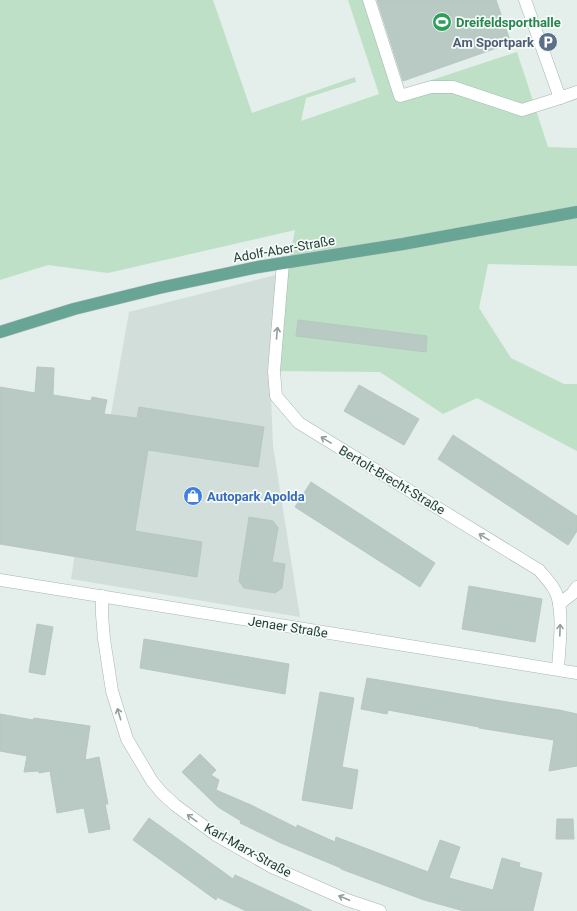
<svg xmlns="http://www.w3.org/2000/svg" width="577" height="911" viewBox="0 0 577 911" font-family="Roboto,sans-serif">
  <rect width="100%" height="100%" fill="#e4eeea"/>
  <polygon fill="#d2ded9" points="276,275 270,371 273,446 300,617 71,579 95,429 108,431 129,312"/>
  <polygon fill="#bde0c6" points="0,0 213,0 252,113 355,77 356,82 306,98 301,121 379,94 348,0 364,0 395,92 517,52 548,147 577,148 577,266 488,264 479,308 511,358 564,384 577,384 577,451 477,398 443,414 380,372 270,371 276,275 287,272 295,230 108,273 48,265 0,280"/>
  <g fill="#b9c9c3" stroke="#b6c8c1">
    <polygon points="377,0 496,0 511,43 403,81"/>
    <polygon points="298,320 427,336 426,352 296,336"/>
    <polygon points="37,367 54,368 53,395 91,401 92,397 107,400 104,414 137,418 139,407 264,427 258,467 148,450 135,531 202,542 197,577 0,544 0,387 35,393"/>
    <polygon points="359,385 419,419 404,445 344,411"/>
    <polygon points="453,435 577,516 577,531 568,545 438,459"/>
    <polygon points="311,482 435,563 420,587 295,507"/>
    <polygon points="249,517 273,521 278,528 272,562 285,564 282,588 275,593 244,588 239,581"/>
    <polygon points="469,586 542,599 535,642 462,629"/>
    <polygon points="37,624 53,627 45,675 29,672"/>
    <polygon points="144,639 289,664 285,694 140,668"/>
    <polygon points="367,678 501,701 559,710 577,714 577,766 549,771 554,740 479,728 479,727 388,710 387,714 361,709"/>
    <polygon points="320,692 354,698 342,767 358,770 352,809 302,800"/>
    <polygon points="0,714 33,720 34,718 90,726 85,760 99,757 108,804 105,804 110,829 89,833 84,808 57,813 50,771 39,773 39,771 24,772 27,756 0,751"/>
    <polygon points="200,754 216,770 211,775 219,780 216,790 251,805 297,828 297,825 335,842 336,837 428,872 440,840 460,847 449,878 493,890 502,858 520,863 519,867 542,873 533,911 464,911 424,900 341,869 341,868 281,843 240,823 241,821 218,807 182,772"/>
    <polygon points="149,818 233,879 235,875 312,911 246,911 217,897 216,900 133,840"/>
    <polygon points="557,819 573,819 574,839 556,839"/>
  </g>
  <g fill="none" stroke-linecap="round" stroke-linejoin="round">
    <defs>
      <g id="minor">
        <polyline points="369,0 400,96 431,87 453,87 522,110 560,98"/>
        <polyline points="525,0 560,98 577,92"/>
        <path d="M283,263L274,371L276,396L299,423L539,570C544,576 550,582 554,589C565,606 559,649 558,669"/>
        <polyline points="0,580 577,673"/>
        <polyline points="102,596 102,615 104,639 112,691 127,739 152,781 161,792 175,805 216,835 272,867 347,900 380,911"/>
        <polyline points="559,604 572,594 577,587"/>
      </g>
      <polyline id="major" points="0,332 74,309 159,288 258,267 403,244 577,212"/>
    </defs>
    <use href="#minor" stroke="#a6b7b1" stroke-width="13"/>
    <use href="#major" stroke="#c1cac8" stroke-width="13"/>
    <use href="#minor" stroke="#fff" stroke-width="12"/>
    <use href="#major" stroke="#68a595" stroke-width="12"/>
  </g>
  <defs><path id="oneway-shaft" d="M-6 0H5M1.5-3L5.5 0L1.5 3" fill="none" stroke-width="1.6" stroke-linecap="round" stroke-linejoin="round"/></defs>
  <g stroke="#91a09c">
    <use href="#oneway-shaft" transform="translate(277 333) rotate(-85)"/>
    <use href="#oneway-shaft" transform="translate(326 440) rotate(-149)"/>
    <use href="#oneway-shaft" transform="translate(484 537) rotate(-149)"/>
    <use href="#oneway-shaft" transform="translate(560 630) rotate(-88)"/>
    <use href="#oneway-shaft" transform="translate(119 714) rotate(-107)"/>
    <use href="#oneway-shaft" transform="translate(192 818) rotate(-144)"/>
    <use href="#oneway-shaft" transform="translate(344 898) rotate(-157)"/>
  </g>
  <defs>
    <symbol id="stadium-disc" viewBox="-11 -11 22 22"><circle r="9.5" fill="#2e9e5b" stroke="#f5faf8"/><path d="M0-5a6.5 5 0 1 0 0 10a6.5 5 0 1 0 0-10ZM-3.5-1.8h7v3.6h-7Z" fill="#fff"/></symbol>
    <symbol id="parking-disc" viewBox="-11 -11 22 22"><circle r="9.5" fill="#5c6f8a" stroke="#f5faf8"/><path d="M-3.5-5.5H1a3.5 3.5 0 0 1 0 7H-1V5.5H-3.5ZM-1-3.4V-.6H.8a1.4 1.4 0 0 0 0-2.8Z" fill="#fff"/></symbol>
    <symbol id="shop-disc" viewBox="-11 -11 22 22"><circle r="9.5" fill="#3f7fe0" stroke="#f5faf8"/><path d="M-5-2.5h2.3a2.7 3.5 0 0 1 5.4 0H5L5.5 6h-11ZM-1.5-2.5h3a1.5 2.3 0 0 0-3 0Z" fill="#fff"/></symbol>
  </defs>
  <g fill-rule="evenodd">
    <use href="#stadium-disc" x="431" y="11" width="22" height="22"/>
    <use href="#parking-disc" x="537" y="31" width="22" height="22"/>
    <use href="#shop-disc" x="182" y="485" width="22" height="22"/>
  </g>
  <g text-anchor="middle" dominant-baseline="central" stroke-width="3.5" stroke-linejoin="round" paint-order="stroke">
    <g font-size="13" font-weight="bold" fill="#27864d" stroke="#f5faf8" text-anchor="start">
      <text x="456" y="22">Dreifeldsporthalle</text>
    </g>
    <g font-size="13" font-weight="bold" fill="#4e5e75" stroke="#f5faf8" text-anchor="end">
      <text x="534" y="42">Am Sportpark</text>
    </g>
    <g font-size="13" fill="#234139" stroke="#f5faf8">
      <text transform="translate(284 249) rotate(-10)">Adolf-Aber-Straße</text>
      <text transform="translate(392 480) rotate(31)">Bertolt-Brecht-Straße</text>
      <text transform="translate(288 627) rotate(9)">Jenaer Straße</text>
      <text transform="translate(248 850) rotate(29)">Karl-Marx-Straße</text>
    </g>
    <g font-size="13" font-weight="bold" fill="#366cbe" stroke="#f5faf8" text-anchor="start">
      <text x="207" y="496">Autopark Apolda</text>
    </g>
  </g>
</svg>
